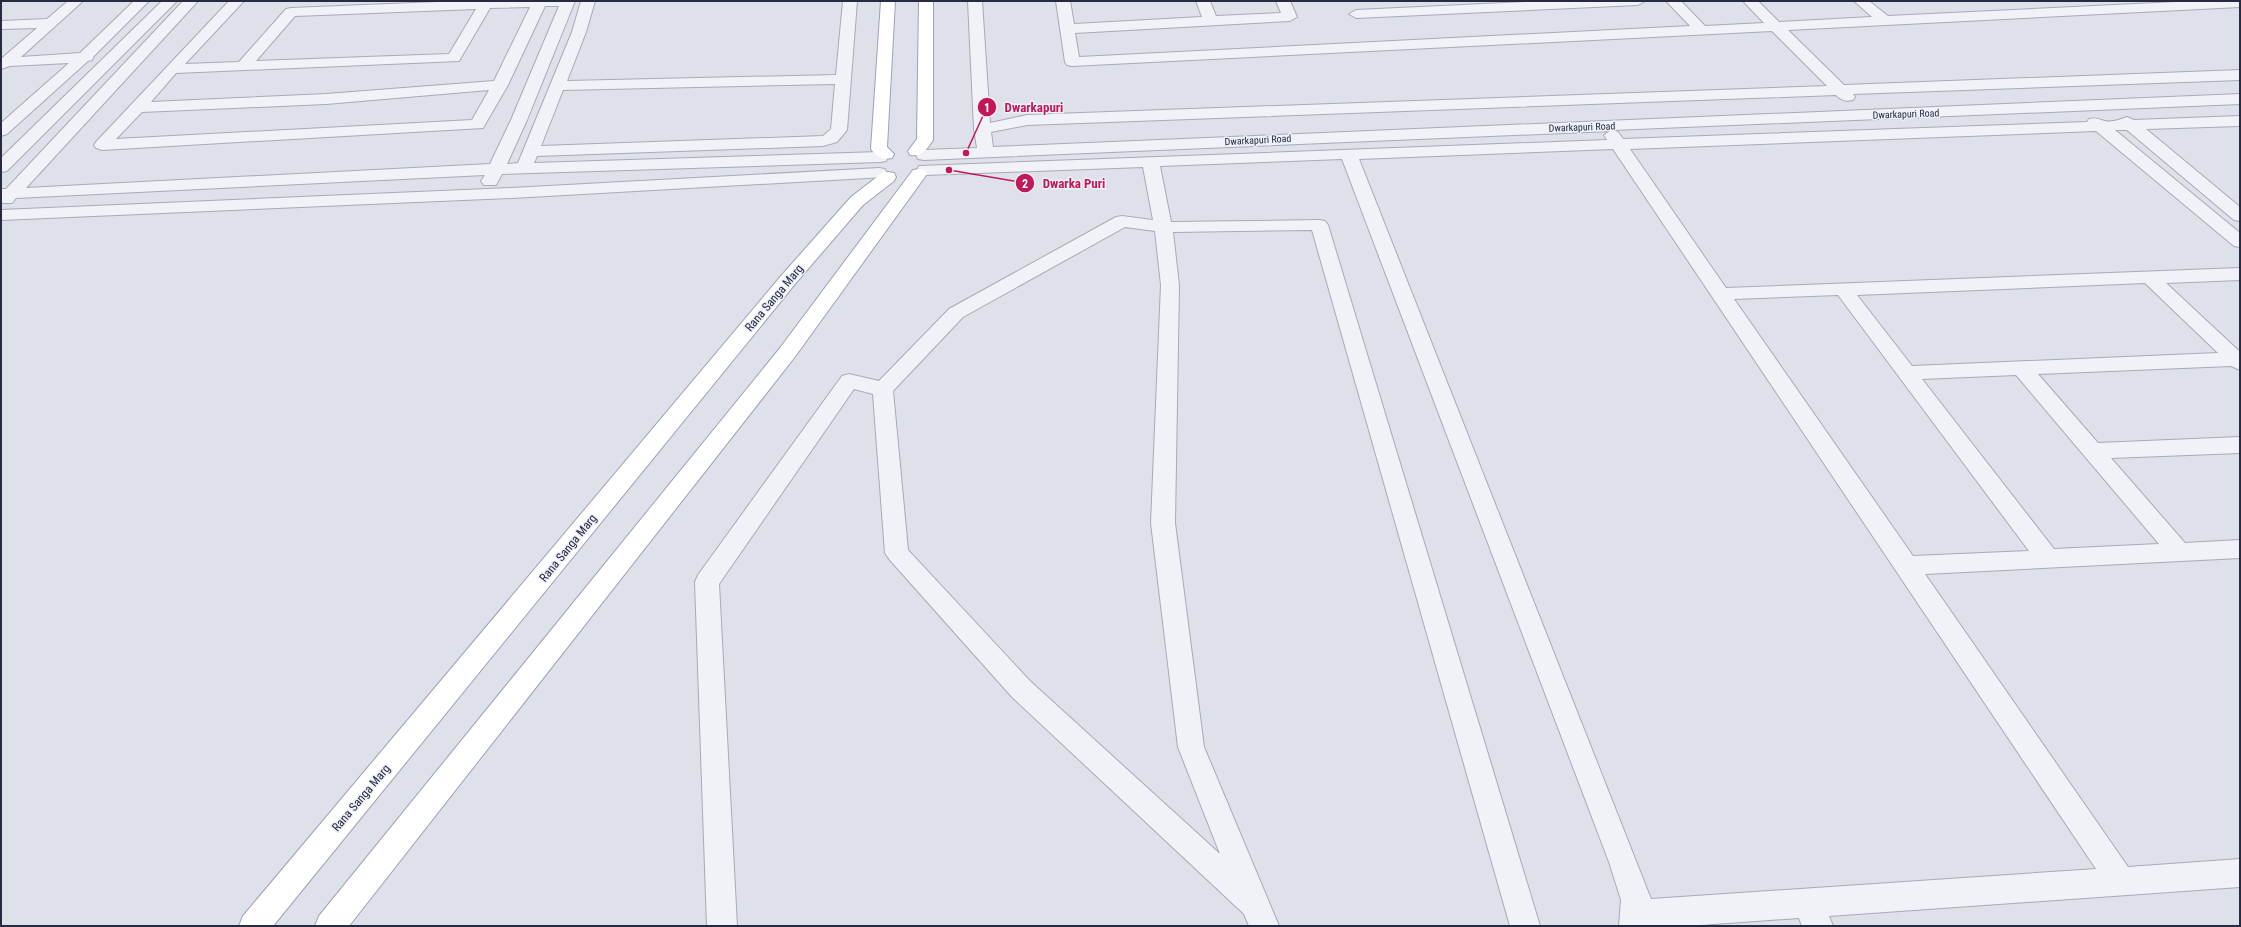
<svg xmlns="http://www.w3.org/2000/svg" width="2241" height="927" viewBox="0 0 2241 927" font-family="'Roboto Condensed',sans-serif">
  <rect width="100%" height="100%" fill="#dee1e9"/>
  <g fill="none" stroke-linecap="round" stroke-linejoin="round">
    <defs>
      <g id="minor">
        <polygon points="68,1 83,1 21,57 80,53 134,1 149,1 94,56 92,60 88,61 7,134 1,136 1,123 69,63 10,66 1,69 1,59 37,28 1,29 1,21 47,19"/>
        <polygon points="162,1 177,1 7,171 1,172 1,158"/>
        <path d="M183,1H198L26,188L490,164L511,120L559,6H545L508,85L483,128L102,150L96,148L94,145L96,142L229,1H244L185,64L239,62L286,9L291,8L462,1H575L527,120L507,164L518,163L572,32L581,1H595L586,32L567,81L836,75L843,1H857L847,130L837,142L823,146L537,156L534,163L880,152L886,153L888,157L886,161L880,162L502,174L496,185H484L481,181L485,175L16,198L12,203H1V189H6ZM530,7L494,81L326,94L151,102L176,73L459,61L490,8ZM476,9L449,54L256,61L295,16ZM835,84L831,129L823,136L541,146L563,90ZM489,90L472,120L116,139L142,112L326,104Z"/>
        <path d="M968,1H982L990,123L1027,115L1827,86L1772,31L1072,66L1067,65L1065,62L1056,1H1070L1074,24L1202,17L1196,1H1210L1216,16L1281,13L1276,1H1290L1297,17L1290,21L1075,33L1079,57L1690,26L1666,1H1681L1705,26L1764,23L1743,1H1758L1779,22L1872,17L1854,1H1869L1888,16L2197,1H2240V7L1788,30L1844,85L2240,70V80L1853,94L1855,97L1853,100C1845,102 1841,100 1836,95L1027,125L991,132L993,147L2240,94V104L1613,130L1618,132L1623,139L2087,122L2089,119C2097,117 2099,120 2105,121C2113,123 2120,119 2127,117L2134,120L2240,116V126L2146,129L2240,207V221L2234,220L2127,130H2115L2240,233V247L2234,246L2096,131L1630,149L1726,288L2240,268V280L2166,283L2240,352V370L2231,366L2038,374L2098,443L2240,437V453L2111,458L2185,543L2240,540V558L1925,574L2128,867L2240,859V887L1829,916L1833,926H1802L1799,918L1686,926H1619L1621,900L1609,862L1342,159L1160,166L1171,222L1319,220L1325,221L1328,225L1540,926H1510L1312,230L1173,232L1179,285L1175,523L1204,747L1279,926H1249L1244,914L1012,697L889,559L885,553L873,394L854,389L719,584L737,926H707L695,582L698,575L842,376L849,374L879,381L949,309L1116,217L1122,216L1153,220L1143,167L925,175L919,174L917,170L919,166L1607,140L1604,135L1610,131L924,160L918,159L916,155L918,151L924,150L977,148L974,129ZM1613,149L2096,869L1651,899L1359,159ZM1125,227L1155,231L1161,285L1151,523L1178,747L1220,854L1030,681L908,550L893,391L963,317ZM2145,283L2218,353L1912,366L1857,295ZM1838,295L2029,551L1913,556L1734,299ZM2016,375L2159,544L2054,549L1922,379Z"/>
        <polygon points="1547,1 1645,1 1638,5 1356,18 1349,14 1356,10"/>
        <polygon points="879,168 885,169 887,173 885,177 512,198 1,220 1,210 512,188"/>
      </g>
      <g id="major">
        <path d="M881,1H895L887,147L894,154L892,158C883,160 876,157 871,149Z"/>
        <path d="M919,1H933V140C927,149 922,157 910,155L908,151L917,139Z"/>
        <polygon points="919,169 925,170 927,174 794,358 349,926 315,926 319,916 780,348 913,170"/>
        <polygon points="888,172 894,173 896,177 894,181 863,205 795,284 273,926 239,926 243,916 781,276 851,197 882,173"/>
      </g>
    </defs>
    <use href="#minor" stroke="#a7aab7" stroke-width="2"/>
    <use href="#major" stroke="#9ca2b6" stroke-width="2"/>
    <use href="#minor" fill="#f1f2f7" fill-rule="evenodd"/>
    <use href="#major" fill="#fff" fill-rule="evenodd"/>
  </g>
  <g text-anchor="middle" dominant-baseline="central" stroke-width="3" stroke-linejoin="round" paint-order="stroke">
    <g font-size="10" fill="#262b42" stroke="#eef0f7">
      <text transform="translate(1906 114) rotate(-2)">Dwarkapuri Road</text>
      <text transform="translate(1582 127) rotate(-2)">Dwarkapuri Road</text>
      <text transform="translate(1258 140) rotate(-3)">Dwarkapuri Road</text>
    </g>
    <g font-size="12" fill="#262b42" stroke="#eef0f7">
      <text transform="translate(774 298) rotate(-50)">Rana Sanga Marg</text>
      <text transform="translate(568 548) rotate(-51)">Rana Sanga Marg</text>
      <text transform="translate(361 798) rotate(-50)">Rana Sanga Marg</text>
    </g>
  </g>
  <path fill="none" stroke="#c2185b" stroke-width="1.5" d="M966 153L987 107M949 170L1025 183"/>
  <g fill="#c2185b" stroke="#eef0f7" stroke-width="1.5">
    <circle cx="966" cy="153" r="4"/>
    <circle cx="949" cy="170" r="4"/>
    <circle cx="987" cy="107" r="10"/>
    <circle cx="1025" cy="183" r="10"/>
  </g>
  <g font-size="12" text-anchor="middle" font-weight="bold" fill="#fff">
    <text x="987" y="112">1</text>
    <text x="1025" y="188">2</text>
  </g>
  <g font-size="13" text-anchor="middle" font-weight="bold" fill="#c2185b" stroke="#eef0f7" stroke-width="3" stroke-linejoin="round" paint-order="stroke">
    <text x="1034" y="112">Dwarkapuri</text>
    <text x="1074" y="188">Dwarka Puri</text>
  </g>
  <rect width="2241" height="927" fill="none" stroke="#262b42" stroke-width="4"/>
</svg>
